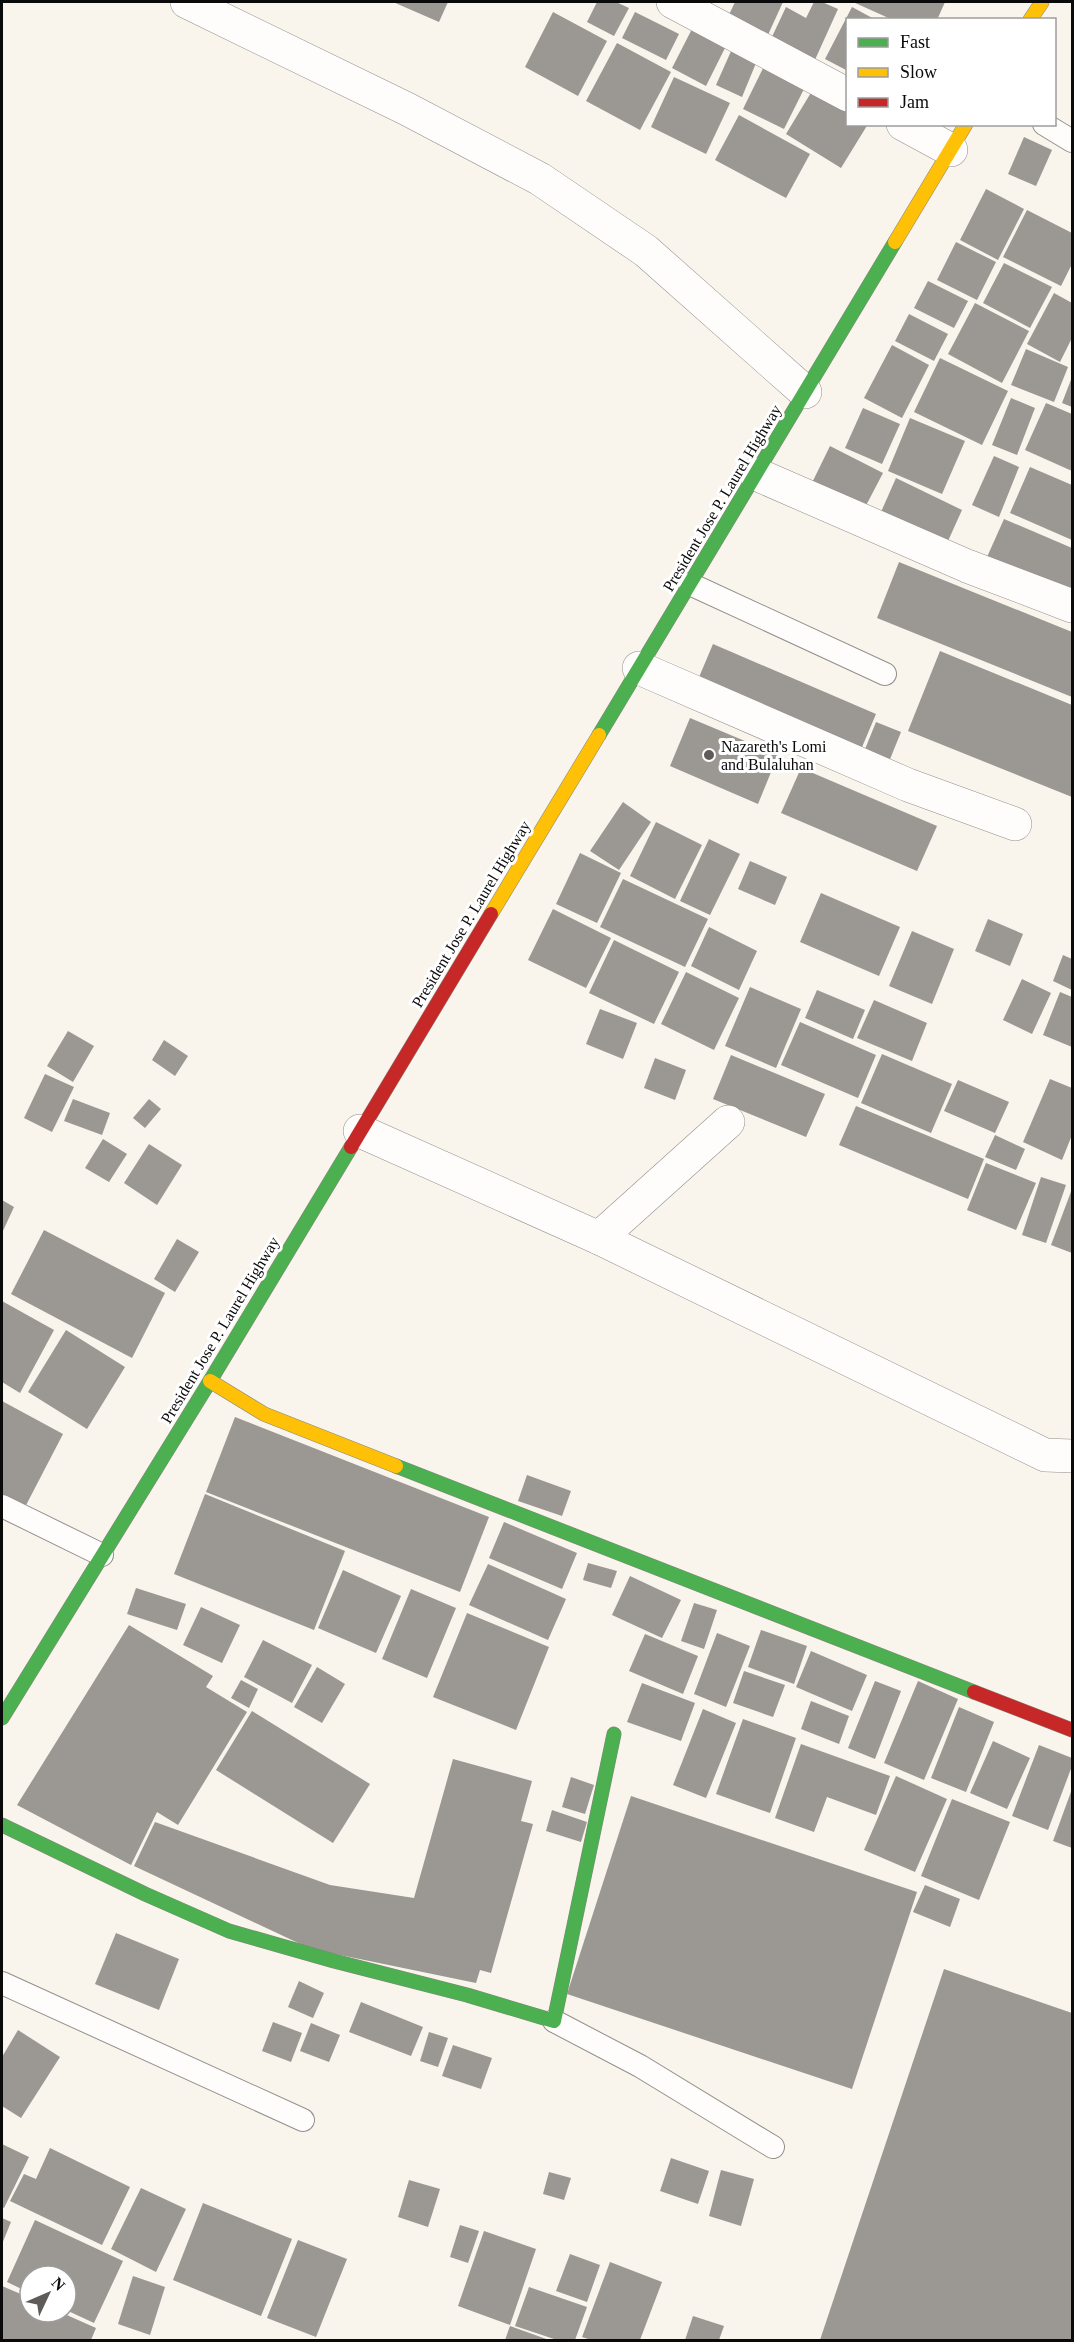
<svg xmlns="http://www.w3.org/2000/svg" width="1074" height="2342" viewBox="0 0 1074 2342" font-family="'Times New Roman',serif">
  <rect width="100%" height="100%" fill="#f9f4ec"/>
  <g fill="#9b9793">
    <polygon points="393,2 448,2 439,22"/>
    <polygon points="597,2 616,2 629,8 614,36 587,22"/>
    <polygon points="735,2 783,2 767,37 727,19"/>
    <polygon points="814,2 822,2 838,9 814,62 770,41 786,7 806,18"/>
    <polygon points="853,2 945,2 937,20 893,20"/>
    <polygon points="852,7 876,20 848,20 848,71 825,59"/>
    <polygon points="553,12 607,41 578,96 525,67"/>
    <polygon points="635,12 679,34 666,60 622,38"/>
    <polygon points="693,27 727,44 706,86 672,68"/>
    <polygon points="736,40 761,51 742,97 716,85"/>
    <polygon points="617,43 671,72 640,130 586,101"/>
    <polygon points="767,60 808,81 784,129 743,109"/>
    <polygon points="674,77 730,103 706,154 651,127"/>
    <polygon points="815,86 848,106 848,124 868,124 841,168 786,134"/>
    <polygon points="739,115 810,154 786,198 715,160"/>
    <polygon points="1024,137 1052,150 1036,186 1008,174"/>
    <polygon points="986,189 1024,209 998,260 960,240"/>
    <polygon points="1027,210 1072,233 1072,264 1061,286 1003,257"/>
    <polygon points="956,242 996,262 977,300 937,280"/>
    <polygon points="1004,263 1052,287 1030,328 983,303"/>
    <polygon points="928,281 968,301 954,328 914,308"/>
    <polygon points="1054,293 1072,303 1072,338 1060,362 1027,344"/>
    <polygon points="975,303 1029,331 1002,383 948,354"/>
    <polygon points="909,314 948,334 934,361 895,341"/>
    <polygon points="892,345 929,365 902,418 864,398"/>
    <polygon points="1026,349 1068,367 1054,402 1011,385"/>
    <polygon points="940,358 1008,391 982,445 914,412"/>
    <polygon points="1072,377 1072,407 1062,403"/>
    <polygon points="1011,398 1035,408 1017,455 992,445"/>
    <polygon points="1046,403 1072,414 1072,471 1025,450"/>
    <polygon points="863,408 900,424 882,464 845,448"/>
    <polygon points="910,418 965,441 942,494 888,471"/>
    <polygon points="830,446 883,473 860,517 808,491"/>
    <polygon points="994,456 1019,467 999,517 972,505"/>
    <polygon points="1030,467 1072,485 1072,540 1010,513"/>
    <polygon points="896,478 962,510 943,552 877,521"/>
    <polygon points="1004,519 1072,548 1072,587 1066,601 983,566"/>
    <polygon points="899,562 1072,632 1072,697 877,618"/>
    <polygon points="713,644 876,714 857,759 694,689"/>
    <polygon points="940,651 1072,705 1072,797 908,731"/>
    <polygon points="690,718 778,755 758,804 670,766"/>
    <polygon points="876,722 901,732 884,774 859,764"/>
    <polygon points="801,768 937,826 917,871 781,813"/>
    <polygon points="623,802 651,822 619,870 590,851"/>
    <polygon points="656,822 702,845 675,899 630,876"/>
    <polygon points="709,839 740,854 710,915 680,901"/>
    <polygon points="580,853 621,873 597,923 556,904"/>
    <polygon points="750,861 787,877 775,905 738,889"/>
    <polygon points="623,879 708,919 685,967 600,927"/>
    <polygon points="821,893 900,927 879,976 800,942"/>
    <polygon points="553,909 611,938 586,988 528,960"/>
    <polygon points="988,919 1023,934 1010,966 975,951"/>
    <polygon points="709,927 757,951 739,990 691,966"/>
    <polygon points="912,931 954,949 932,1004 889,986"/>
    <polygon points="614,940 679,972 654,1024 589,993"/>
    <polygon points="1063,955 1072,959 1072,990 1053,981"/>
    <polygon points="686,972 739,998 714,1050 661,1024"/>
    <polygon points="1022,979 1051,993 1032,1034 1003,1020"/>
    <polygon points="750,987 801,1009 776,1068 725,1046"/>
    <polygon points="817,990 865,1010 853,1039 805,1018"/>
    <polygon points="1060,992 1072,997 1072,1047 1043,1035"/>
    <polygon points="874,1000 927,1023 912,1061 857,1038"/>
    <polygon points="600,1009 637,1023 623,1059 586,1044"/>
    <polygon points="800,1022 876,1055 858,1098 781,1065"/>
    <polygon points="68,1031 94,1046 73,1082 47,1066"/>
    <polygon points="164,1040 188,1056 175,1076 152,1060"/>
    <polygon points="882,1054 952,1084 931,1133 861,1103"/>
    <polygon points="731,1055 825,1094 806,1137 713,1099"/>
    <polygon points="655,1058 686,1070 675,1100 644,1088"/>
    <polygon points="45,1074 74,1087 52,1132 24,1118"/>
    <polygon points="1050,1079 1072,1088 1072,1135 1062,1160 1023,1142"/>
    <polygon points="958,1080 1009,1102 995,1133 944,1111"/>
    <polygon points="73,1099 110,1113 102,1135 64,1121"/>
    <polygon points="149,1099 161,1109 145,1128 133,1118"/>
    <polygon points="856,1106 984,1159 968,1199 839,1145"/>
    <polygon points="995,1135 1025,1149 1016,1170 985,1157"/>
    <polygon points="103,1139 127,1154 109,1182 85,1168"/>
    <polygon points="149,1144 182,1165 157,1205 124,1183"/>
    <polygon points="986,1163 1036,1183 1016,1230 967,1210"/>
    <polygon points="1041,1177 1066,1185 1046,1243 1022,1235"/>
    <polygon points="1072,1189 1072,1253 1051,1245"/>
    <polygon points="2,1200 14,1207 2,1233"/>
    <polygon points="44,1230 165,1293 132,1358 11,1294"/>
    <polygon points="177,1239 199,1252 175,1292 154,1279"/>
    <polygon points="2,1301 54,1330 20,1393 2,1382"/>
    <polygon points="66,1330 125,1367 87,1429 28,1392"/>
    <polygon points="2,1401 63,1434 23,1511 2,1499"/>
    <polygon points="235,1417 489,1517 460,1592 206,1492"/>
    <polygon points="527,1475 571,1491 562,1516 518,1501"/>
    <polygon points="205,1494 345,1551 314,1630 174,1574"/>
    <polygon points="504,1522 577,1553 562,1589 489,1558"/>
    <polygon points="588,1563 617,1571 611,1588 583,1580"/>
    <polygon points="488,1564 566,1599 548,1640 469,1605"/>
    <polygon points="343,1570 401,1596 376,1653 318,1628"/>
    <polygon points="630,1576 681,1600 662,1638 612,1615"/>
    <polygon points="136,1588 186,1604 177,1630 127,1614"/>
    <polygon points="411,1589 456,1608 427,1678 382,1659"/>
    <polygon points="694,1603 717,1610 704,1649 681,1641"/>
    <polygon points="201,1607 240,1625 222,1663 183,1645"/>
    <polygon points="467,1613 549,1647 516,1730 433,1697"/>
    <polygon points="129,1625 213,1676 206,1687 247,1712 178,1825 157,1812 131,1865 17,1805"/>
    <polygon points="761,1630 807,1646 794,1684 748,1667"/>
    <polygon points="717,1633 750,1646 726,1707 694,1694"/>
    <polygon points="645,1634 698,1656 683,1694 629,1671"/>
    <polygon points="263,1640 312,1665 292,1703 244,1677"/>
    <polygon points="811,1651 867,1675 852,1711 796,1687"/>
    <polygon points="317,1667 345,1684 322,1723 294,1707"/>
    <polygon points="744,1671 785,1685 773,1717 733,1703"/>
    <polygon points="241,1680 258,1689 249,1708 231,1698"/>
    <polygon points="875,1681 901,1691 875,1759 848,1748"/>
    <polygon points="918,1681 958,1699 924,1780 884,1763"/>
    <polygon points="642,1683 695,1703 681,1741 627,1722"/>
    <polygon points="811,1701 849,1716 839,1744 801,1729"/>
    <polygon points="959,1707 994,1722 966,1792 931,1778"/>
    <polygon points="703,1709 736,1723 706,1798 673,1785"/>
    <polygon points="252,1711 370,1784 333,1843 216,1770"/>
    <polygon points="743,1719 796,1738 770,1813 716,1794"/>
    <polygon points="993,1741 1030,1758 1007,1809 970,1793"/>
    <polygon points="801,1744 890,1776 876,1815 827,1797 814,1832 775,1818"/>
    <polygon points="1039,1745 1072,1758 1072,1766 1048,1830 1012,1816"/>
    <polygon points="453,1759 532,1781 521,1821 533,1824 491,1973 480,1970 476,1983 311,1949 134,1866 155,1822 330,1885 414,1898"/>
    <polygon points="896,1776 947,1799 915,1872 864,1850"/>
    <polygon points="571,1777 594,1785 585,1814 562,1807"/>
    <polygon points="1072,1789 1072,1848 1053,1841"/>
    <polygon points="631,1796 917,1892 852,2089 567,1994"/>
    <polygon points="952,1799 1010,1822 979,1900 921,1876"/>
    <polygon points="552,1810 587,1822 581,1842 546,1831"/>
    <polygon points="925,1885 960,1899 950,1927 913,1912"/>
    <polygon points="116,1933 179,1959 159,2010 95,1984"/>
    <polygon points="944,1969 1072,2013 1072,2340 820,2340"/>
    <polygon points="299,1981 324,1993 313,2018 288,2007"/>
    <polygon points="361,2002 423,2027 411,2056 349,2032"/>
    <polygon points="273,2022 302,2033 291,2062 262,2051"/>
    <polygon points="311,2023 340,2035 329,2062 300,2051"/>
    <polygon points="18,2030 60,2057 21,2118 2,2106 2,2057"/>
    <polygon points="429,2032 448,2038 438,2067 420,2061"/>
    <polygon points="453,2045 492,2058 481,2089 442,2076"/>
    <polygon points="2,2144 29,2157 4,2208 2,2207"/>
    <polygon points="50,2148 130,2187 102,2245 10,2201 24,2174 36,2179"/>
    <polygon points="671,2158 709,2171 698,2204 660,2191"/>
    <polygon points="721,2170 754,2179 741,2226 709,2216"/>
    <polygon points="549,2172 571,2178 564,2200 543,2194"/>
    <polygon points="409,2180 440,2189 428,2227 398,2217"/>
    <polygon points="141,2188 186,2209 156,2272 111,2249"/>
    <polygon points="203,2203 292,2239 261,2316 173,2280"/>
    <polygon points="2,2218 11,2222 2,2244"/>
    <polygon points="35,2220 123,2261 94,2323 66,2310 66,2276 30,2276 30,2293 7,2282"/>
    <polygon points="460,2225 479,2231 468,2263 450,2257"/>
    <polygon points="484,2231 536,2249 510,2325 458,2306"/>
    <polygon points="298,2240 347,2259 316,2337 267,2318"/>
    <polygon points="570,2254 600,2265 587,2302 556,2291"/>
    <polygon points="610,2262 662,2282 640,2340 591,2340 582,2337"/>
    <polygon points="133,2276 165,2287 150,2335 118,2324"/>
    <polygon points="2,2286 30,2298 30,2312 60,2312 96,2328 91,2340 2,2340"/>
    <polygon points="529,2287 587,2307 575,2340 557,2340 515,2326"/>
    <polygon points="693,2316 724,2326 719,2340 685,2340"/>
    <polygon points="510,2326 549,2340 505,2340"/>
  </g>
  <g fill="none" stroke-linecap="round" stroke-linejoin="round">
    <defs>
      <g id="lane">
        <polyline points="1044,124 1072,141"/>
        <polyline points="690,584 885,674"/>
        <polyline points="2,1506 102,1555"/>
        <polyline points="2,1983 303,2120"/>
        <polyline points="554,2021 640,2066 773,2147"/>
      </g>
      <g id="street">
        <polyline points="187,2 407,109 540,179 646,251 805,392"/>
        <polyline points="673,2 848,95"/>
        <polyline points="903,124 951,150"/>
        <polyline points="756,474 967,566 1072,606"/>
        <polyline points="639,668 908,785 1015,824"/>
        <polyline points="360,1131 599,1238 1045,1455 1072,1456"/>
        <polyline points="599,1238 728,1122"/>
      </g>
      <g id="fast">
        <polyline points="599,735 895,242"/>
        <polyline points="396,1466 974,1692"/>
        <polyline points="2,1718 210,1381 351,1147"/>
        <polyline points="2,1825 145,1894 229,1931 334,1961 467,1995 554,2021 614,1734"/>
      </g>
      <g id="slow">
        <polyline points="1030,20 1042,2"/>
        <polyline points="895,242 966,124"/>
        <polyline points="491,914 599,735"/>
        <polyline points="210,1381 264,1414 396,1466"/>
      </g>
      <g id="jam">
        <polyline points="351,1147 491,914"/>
        <polyline points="974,1692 1072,1730"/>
      </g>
    </defs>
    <use href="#lane" stroke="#928f8c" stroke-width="24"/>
    <use href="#street" stroke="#928f8c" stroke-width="34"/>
    <use href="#fast" stroke="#888682" stroke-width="15"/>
    <use href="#slow" stroke="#888682" stroke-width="15"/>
    <use href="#jam" stroke="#888682" stroke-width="15"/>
    <use href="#lane" stroke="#fefdfc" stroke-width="22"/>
    <use href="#street" stroke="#fefdfc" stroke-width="33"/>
    <use href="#fast" stroke="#4caf50" stroke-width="14"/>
    <use href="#slow" stroke="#ffc107" stroke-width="14"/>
    <use href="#jam" stroke="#c62828" stroke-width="14"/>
  </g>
  <circle fill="#5e5c59" stroke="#fff" stroke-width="2" cx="709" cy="755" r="6"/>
  <g text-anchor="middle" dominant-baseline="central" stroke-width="6" stroke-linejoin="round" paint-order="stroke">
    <g font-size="16" fill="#0a0a0a" stroke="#fff">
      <text transform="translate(722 498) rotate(-59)">President Jose P. Laurel Highway</text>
      <text transform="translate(471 914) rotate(-59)">President Jose P. Laurel Highway</text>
      <text transform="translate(220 1330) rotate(-59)">President Jose P. Laurel Highway</text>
    </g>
    <g font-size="16" fill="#0a0a0a" stroke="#fff" text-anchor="start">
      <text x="721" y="746">Nazareth's Lomi<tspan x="721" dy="18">and Bulaluhan</tspan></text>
    </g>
  </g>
  <rect width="1074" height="2342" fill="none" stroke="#0a0a0a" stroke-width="6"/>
  <rect x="846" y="18" width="210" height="108" fill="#ffffff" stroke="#9d9d9d" stroke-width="1.5"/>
  <rect x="858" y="38" width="30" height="9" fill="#4caf50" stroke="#9d9d9d" stroke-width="1.5"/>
  <text x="900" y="48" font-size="18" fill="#0a0a0a">Fast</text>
  <rect x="858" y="68" width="30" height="9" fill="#ffc107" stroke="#9d9d9d" stroke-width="1.5"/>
  <text x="900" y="78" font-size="18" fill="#0a0a0a">Slow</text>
  <rect x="858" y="98" width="30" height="9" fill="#c62828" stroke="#9d9d9d" stroke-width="1.5"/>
  <text x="900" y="108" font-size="18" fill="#0a0a0a">Jam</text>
  <g transform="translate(48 2294) rotate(46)"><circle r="28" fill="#ffffff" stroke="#9d9d9d" stroke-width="1.5"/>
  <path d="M0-4.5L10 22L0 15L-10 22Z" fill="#5e5c59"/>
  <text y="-9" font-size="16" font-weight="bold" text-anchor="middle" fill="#0a0a0a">N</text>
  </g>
</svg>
